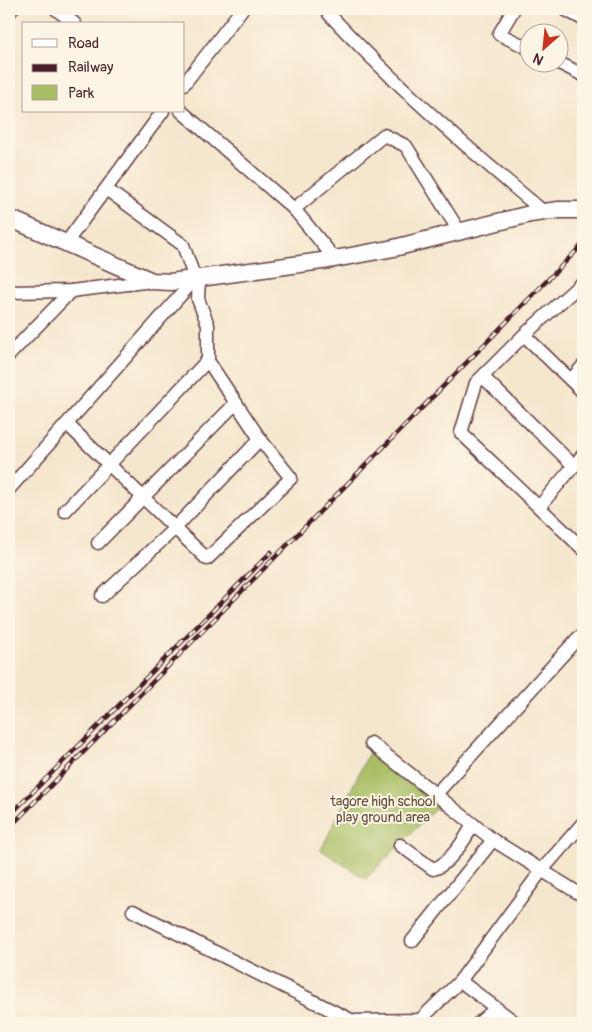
<svg xmlns="http://www.w3.org/2000/svg" width="592" height="1032" viewBox="0 0 592 1032" font-family="Pangolin,sans-serif">
  <rect width="100%" height="100%" fill="#fcf5e5"/>
  <filter id="ink" filterUnits="userSpaceOnUse"><feTurbulence type="fractalNoise" baseFrequency=".02" numOctaves="2"/><feDisplacementMap in="SourceGraphic" scale="10" xChannelSelector="R" yChannelSelector="G"/><feConvolveMatrix kernelMatrix="1 2 1 2 8 2 1 2 1" color-interpolation-filters="sRGB"/></filter>
  <filter id="wash" filterUnits="userSpaceOnUse"><feTurbulence type="fractalNoise" baseFrequency=".0096" numOctaves="4" result="noise"/><feDisplacementMap in="SourceGraphic" scale="20" xChannelSelector="R" yChannelSelector="G"/><feGaussianBlur stdDeviation="1.12" result="paint"/><feColorMatrix in="noise" values="0 0 0 0 0 0 0 0 0 0 0 0 0 0 0 0 0 1.4 0 .05"/><feComposite in="paint" operator="in"/></filter>
  <g filter="url(#wash)">
    <rect width="100%" height="100%" fill="#f5e7ce"/>
    <polygon fill="#a8be63" stroke="#796e47" points="370,751 439,805 366,879 321,850"/>
  </g>
  <g filter="url(#ink)">
    <g fill="none" stroke-linecap="round" stroke-linejoin="round">
      <defs>
        <g id="minor">
          <polyline points="56,9 75,24"/>
          <path d="M334,9L329,14C395,85 469,150 544,212"/>
          <polyline points="514,9 499,34 530,49"/>
          <polyline points="564,9 583,19"/>
          <polyline points="9,13 12,9"/>
          <polyline points="557,62 583,75"/>
          <polyline points="184,84 242,9"/>
          <polyline points="181,111 294,209 335,259"/>
          <polyline points="294,209 384,135 406,146 459,231"/>
          <polyline points="66,243 163,111"/>
          <polyline points="583,282 524,335 476,383 461,433 583,549"/>
          <polyline points="9,292 71,291 152,281"/>
          <polyline points="524,335 583,392"/>
          <polyline points="9,355 71,291"/>
          <polyline points="483,377 574,466"/>
          <polyline points="571,380 583,366"/>
          <polyline points="67,424 207,559 291,478 260,439"/>
          <polyline points="9,489 195,279 183,245 106,189"/>
          <polyline points="539,507 583,455"/>
          <polyline points="65,511 208,360"/>
          <polyline points="98,543 236,403"/>
          <polyline points="102,596 174,529 260,439 208,361 208,325 198,299 199,278"/>
          <polyline points="371,743 493,840 583,896"/>
          <polyline points="436,794 578,638"/>
          <path d="M400,845L433,869C448,866 467,837 473,824"/>
          <polyline points="133,911 353,1021 420,1020 460,981 516,1023"/>
          <polyline points="412,941 493,840"/>
          <polyline points="460,981 542,870 583,823"/>
          <polyline points="479,1023 496,1008"/>
        </g>
        <polyline id="major" points="9,218 152,281 171,282 329,260 394,248 530,214 559,210 583,210"/>
      </defs>
      <use href="#minor" stroke="#643d43" stroke-width="15"/>
      <use href="#major" stroke="#643d43" stroke-width="19"/>
      <use href="#minor" stroke="#fff" stroke-width="12"/>
      <use href="#major" stroke="#fff" stroke-width="16"/>
      <defs>
        <g id="rail">
          <polyline points="9,816 271,552"/>
          <polyline points="9,828 583,244"/>
        </g>
      </defs>
      <use href="#rail" stroke="#4a1f2b" stroke-width="4.5"/>
      <use href="#rail" stroke="#fcf5e5" stroke-width="2.5" stroke-dasharray="8" stroke-linecap="butt"/>
    </g>
  </g>
  <g text-anchor="middle" dominant-baseline="central" stroke-width="4" stroke-linejoin="round" paint-order="stroke">
    <g font-size="14" fill="#664f3c" stroke="#fcf5e5">
      <text x="383" y="801">tagore high school<tspan x="383" dy="16">play ground area</tspan></text>
    </g>
  </g>
  <rect width="592" height="1032" fill="none" stroke="#fcf5e5" stroke-width="30"/>
  <rect x="22" y="22" width="162" height="90" fill="#fcf5e5" stroke="#b59f9b"/>
  <rect x="32" y="39" width="25" height="8" fill="#ffffff" stroke="#b59f9b"/>
  <text x="68" y="48" font-size="15" fill="#4a1f2b">Road</text>
  <rect x="32" y="64" width="25" height="8" fill="#4a1f2b" stroke="#b59f9b"/>
  <text x="68" y="72" font-size="15" fill="#4a1f2b">Railway</text>
  <rect x="32" y="85" width="25" height="15" fill="#a8be63" stroke="#b59f9b"/>
  <text x="68" y="98" font-size="15" fill="#4a1f2b">Park</text>
  <g transform="translate(544 48) rotate(207)"><circle r="24" fill="#fcf5e5" stroke="#b59f9b"/>
  <path d="M0-4L9 19L0 12L-9 19Z" fill="#c8321e"/>
  <text y="-8" font-size="14" font-weight="bold" text-anchor="middle" fill="#4a1f2b">N</text>
  </g>
</svg>
